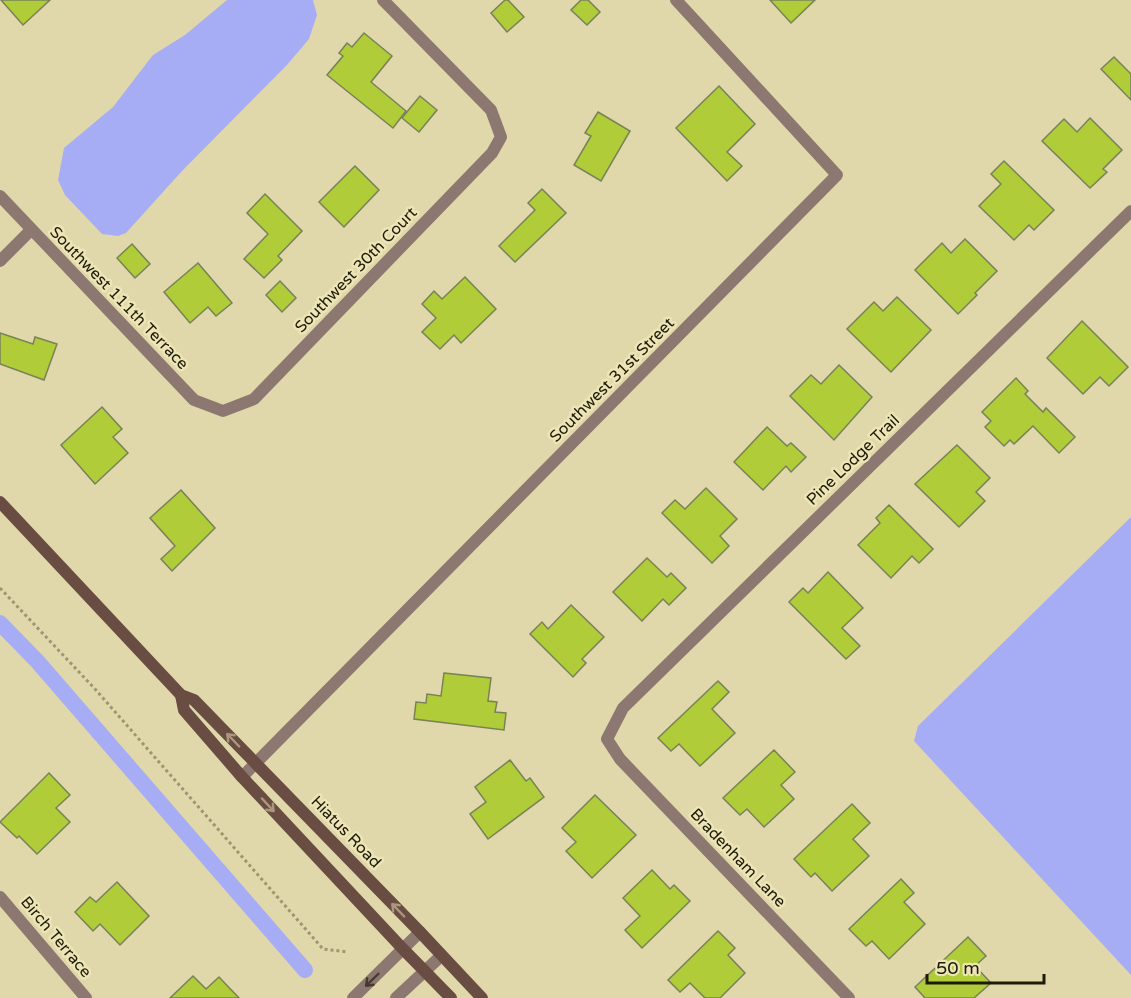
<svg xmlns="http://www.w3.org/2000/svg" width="1131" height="998" viewBox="0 0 1131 998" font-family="'Varela Round',sans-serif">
  <rect width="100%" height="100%" fill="#e0d8aa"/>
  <g fill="#a7adf4">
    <polygon points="227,0 313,0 317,15 309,39 287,65 182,171 126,233 118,236 102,234 65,195 58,180 64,148 113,107 153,55 185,35"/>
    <polygon points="1131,517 1131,975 914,741 918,726"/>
  </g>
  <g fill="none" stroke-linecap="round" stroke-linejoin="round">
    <polyline stroke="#a7adf4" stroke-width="16" points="0,623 37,661 305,970"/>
  </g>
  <g fill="#b0cc38" stroke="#788258" stroke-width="1.5">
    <polygon points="1,0 50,0 23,25"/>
    <polygon points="505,0 508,0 524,17 507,32 491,13"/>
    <polygon points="581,0 588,0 600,12 587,25 571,10"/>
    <polygon points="770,0 815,0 791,23"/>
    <polygon points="364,33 392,56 371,82 406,111 393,128 327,75 343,56 339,53 347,43 352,47"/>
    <polygon points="1114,57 1131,74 1131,100 1101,69"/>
    <polygon points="719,86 755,124 727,152 742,166 727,181 676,128"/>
    <polygon points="420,96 437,110 419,132 402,118"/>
    <polygon points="598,112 630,131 601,181 574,165 591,136 585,133"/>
    <polygon points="1090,118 1122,150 1103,169 1107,172 1090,188 1042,141 1064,119 1077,132"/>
    <polygon points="1004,161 1054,210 1034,230 1029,225 1014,240 979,206 1001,184 991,174"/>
    <polygon points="355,166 379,190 344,227 319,202"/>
    <polygon points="542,189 566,213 515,262 499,246 535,210 528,203"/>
    <polygon points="265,194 302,231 278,256 282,260 264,278 244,259 268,234 247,213"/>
    <polygon points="965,239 997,271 975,293 977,295 958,314 915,270 942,243 951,253"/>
    <polygon points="132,244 150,264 135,278 117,258"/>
    <polygon points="198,263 232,303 216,316 208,307 190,323 164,292"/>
    <polygon points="465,277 496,309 461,343 454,335 440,349 422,332 436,318 422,304 434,291 442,299"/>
    <polygon points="280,281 296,298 282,312 266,295"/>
    <polygon points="897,297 931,330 891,372 847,329 874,302 883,311"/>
    <polygon points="1082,321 1128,367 1109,386 1100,377 1083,394 1047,358"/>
    <polygon points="0,333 33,344 35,337 57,344 44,380 0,364"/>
    <polygon points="839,365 872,397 834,440 790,396 811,375 821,384"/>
    <polygon points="1016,378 1028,391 1025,394 1043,412 1046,408 1075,437 1059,453 1033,426 1014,444 1010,440 1004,446 985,427 991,421 982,412"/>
    <polygon points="102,407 122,429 113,437 128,453 95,484 61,445"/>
    <polygon points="767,427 787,446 791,443 806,457 791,472 786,466 763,490 734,462"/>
    <polygon points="957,445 990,478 976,492 985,501 959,527 915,484"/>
    <polygon points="706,488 737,519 720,536 729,546 712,563 662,513 675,500 685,509"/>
    <polygon points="181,490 215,528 172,571 161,559 175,546 150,518"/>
    <polygon points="889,505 933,549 919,563 912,556 891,578 858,545 880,523 876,518"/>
    <polygon points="647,558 667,577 671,573 686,588 669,605 663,599 642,621 613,592"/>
    <polygon points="828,572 863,608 842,628 860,646 846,659 789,602 803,588 808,593"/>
    <polygon points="571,605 604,637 582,659 586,663 573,677 530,634 542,622 548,629"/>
    <polygon points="444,673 491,678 488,701 497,702 495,712 506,713 504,730 414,719 416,702 426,703 427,694 441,696"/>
    <polygon points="718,681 729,692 712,709 735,733 700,766 679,744 671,751 658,738"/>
    <polygon points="774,750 795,772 781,785 794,799 764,827 747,809 740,815 723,798"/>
    <polygon points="510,760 526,781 530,778 544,797 488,839 470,814 486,802 475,787"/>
    <polygon points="49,773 70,795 56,808 70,822 37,854 19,836 17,838 0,822"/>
    <polygon points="595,795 636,835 592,878 566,851 576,842 562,828"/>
    <polygon points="852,804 870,823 853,839 869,856 832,891 815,873 811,877 794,859"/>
    <polygon points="652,870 670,889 674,885 690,901 642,948 625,930 640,916 623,898"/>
    <polygon points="901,879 914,893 904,902 925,924 889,959 872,941 866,946 849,929"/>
    <polygon points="117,882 149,916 120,945 100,924 93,931 75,912 90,897 96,902"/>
    <polygon points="718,931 735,948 728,955 745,973 720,998 705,998 690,983 680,992 668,980"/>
    <polygon points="968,937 986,956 975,966 991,983 974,998 925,998 915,987"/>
    <polygon points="193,976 206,989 219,977 239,998 170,998"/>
  </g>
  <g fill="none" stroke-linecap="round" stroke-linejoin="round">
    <polyline stroke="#9c9672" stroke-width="3" stroke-dasharray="3 3" stroke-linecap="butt" points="0,588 95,689 323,949 348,952"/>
    <g stroke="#8d7871" stroke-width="12">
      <polyline points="0,196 194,400 223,411 254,399 492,153 501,137 491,110 383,0"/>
      <polyline points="0,261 31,230"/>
      <polyline points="242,777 837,175 676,0"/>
      <polyline points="0,897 86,998"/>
      <polyline points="353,998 420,932"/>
      <polyline points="396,998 441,956"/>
      <polyline points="849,998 620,759 607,739 623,708 1131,211"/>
    </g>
    <g stroke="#694c42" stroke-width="12">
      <polyline points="0,502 181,695 194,700 420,932 482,998"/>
      <polyline points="181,695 184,710 242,777 403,949 451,998"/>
    </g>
  </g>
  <defs><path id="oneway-shaft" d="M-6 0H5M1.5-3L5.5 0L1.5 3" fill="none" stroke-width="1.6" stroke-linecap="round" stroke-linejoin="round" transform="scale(1.5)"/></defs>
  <g stroke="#ab987c">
    <use href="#oneway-shaft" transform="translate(233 740) rotate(-134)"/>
    <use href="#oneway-shaft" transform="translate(268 805) rotate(47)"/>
    <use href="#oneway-shaft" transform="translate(398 910) rotate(-134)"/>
  </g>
  <use stroke="#443b2d" href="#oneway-shaft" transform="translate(372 980) rotate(136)"/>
  <g text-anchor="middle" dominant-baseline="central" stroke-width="5" stroke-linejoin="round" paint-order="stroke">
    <g font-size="16" fill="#1d1a08" stroke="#ede5b6">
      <text transform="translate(356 270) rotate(-46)">Southwest 30th Court</text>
      <text transform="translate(119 298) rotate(46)">Southwest 111th Terrace</text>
      <text transform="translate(612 380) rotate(-45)">Southwest 31st Street</text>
      <text transform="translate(853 460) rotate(-44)">Pine Lodge Trail</text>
      <text transform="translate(346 832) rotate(46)">Hiatus Road</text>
      <text transform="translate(738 858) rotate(46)">Bradenham Lane</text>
      <text transform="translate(56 937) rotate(50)">Birch Terrace</text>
    </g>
  </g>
  <path d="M927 974v9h117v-9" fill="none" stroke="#1d1a08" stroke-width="3"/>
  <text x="936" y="974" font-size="18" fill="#1d1a08" stroke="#ede5b6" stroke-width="4.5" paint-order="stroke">50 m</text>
</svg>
